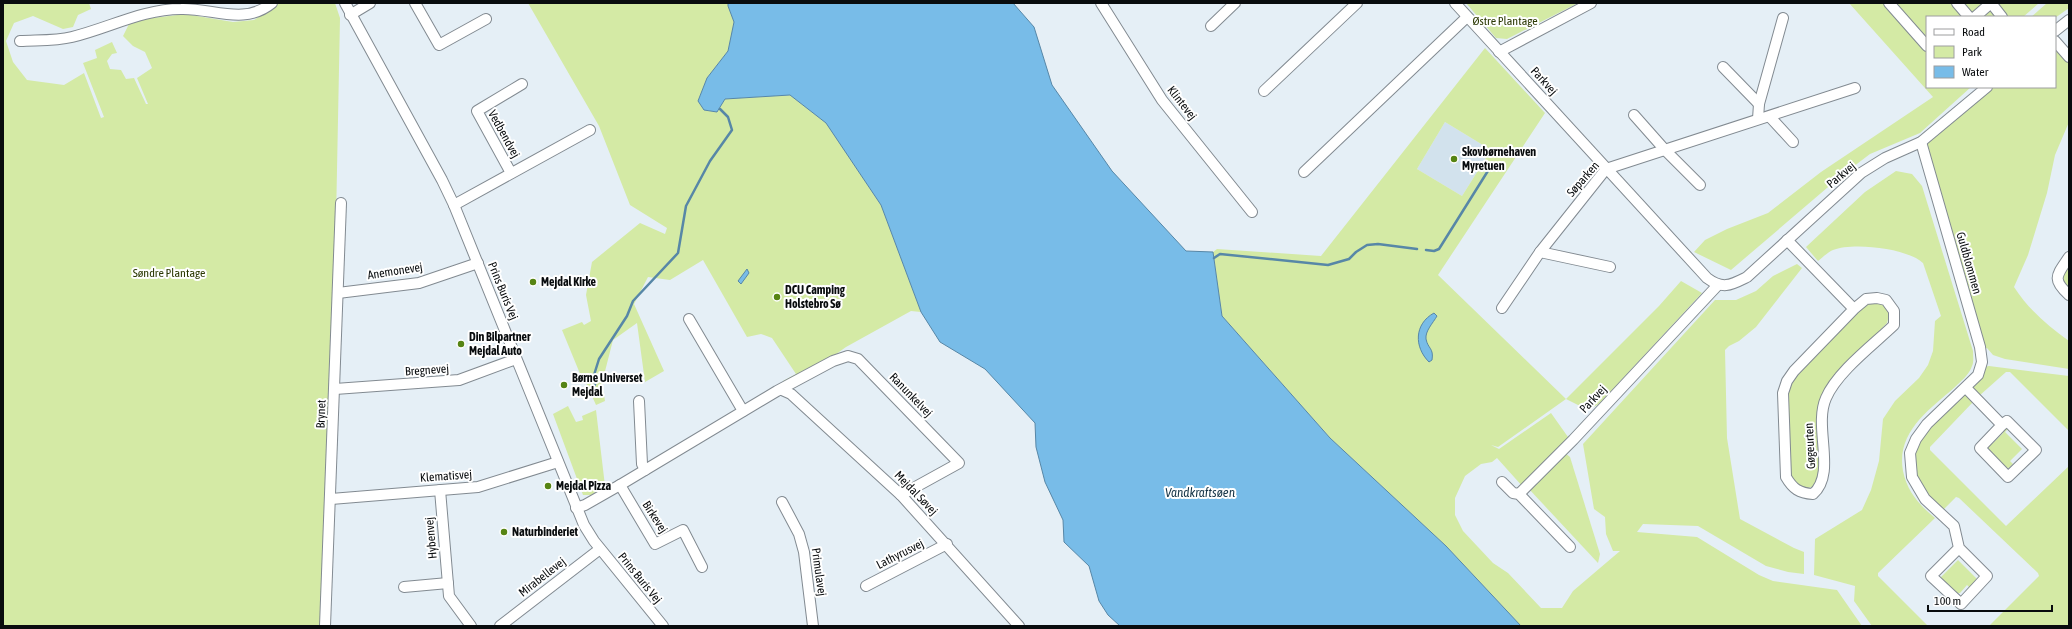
<svg xmlns="http://www.w3.org/2000/svg" width="2072" height="629" viewBox="0 0 2072 629" font-family="'Asap Condensed',sans-serif">
  <rect width="100%" height="100%" fill="#e5eff6"/>
  <polygon fill="#d2e2ed" points="1445,122 1491,150 1462,196 1417,169"/>
  <g fill="#d4eaa5" fill-rule="evenodd">
    <polygon points="3,3 89,3 91,9 78,15 73,27 63,29 33,16 14,23 6,41 13,62 27,80 64,85 84,73 101,118 104,117 83,63 97,58 95,50 112,42 117,53 112,54 107,61 110,69 121,70 126,79 134,78 146,104 148,104 137,78 152,68 145,52 133,46 123,36 129,24 137,20 185,14 233,22 254,20 280,3 335,3 340,18 328,626 3,626"/>
    <polygon points="528,3 728,3 728,6 734,22 728,51 707,78 698,101 704,110 717,112 725,99 790,95 826,123 881,205 921,312 911,311 846,347 818,367 786,385 783,381 796,374 772,338 761,334 747,337 703,260 670,280 648,277 634,304 664,371 645,382 637,323 613,340 602,383 605,401 596,405 583,376 583,381 562,330 582,322 584,325 591,321 586,295 592,262 640,223 665,234 667,228 630,205 599,126"/>
    <polygon points="1466,3 1578,3 1507,39 1496,38"/>
    <polygon points="1849,3 2039,3 2023,17 1927,17 1927,87 1971,87 1920,133 1870,154 1841,176 1731,270 1694,252 1705,240 1727,229 1768,213 1821,172 1933,97"/>
    <polygon points="2047,3 2069,3 2069,8 2055,18 2031,17"/>
    <path d="M1485,48L1545,113L1438,275L1566,399L1659,306L1681,281L1702,293L1599,404L1588,410L1566,399L1498,447L1491,445L1499,449L1551,413L1568,437V442L1523,487L1497,458L1492,462L1481,464L1465,476L1455,498V515L1463,531L1493,563L1508,573L1541,608H1562L1573,591L1620,551H1613L1606,534L1605,517L1594,509L1583,444L1715,300H1736L1756,291L1773,276L1797,264L1802,268L1756,327L1739,341L1729,346L1725,350L1727,438L1740,519L1794,548L1804,552V574L1788,572L1766,566L1698,526L1643,524L1637,532L1697,537L1759,575L1773,581L1837,590L1862,626H1521L1446,546L1330,438L1222,316L1213,252L1217,249L1321,256ZM1445,122L1491,150L1462,196L1417,169Z"/>
    <path d="M2055,48L2069,63V122L2055,155L2047,193L2028,255L2014,287C2029,310 2047,325 2069,341V369L2005,359L1993,355L1987,348L1984,349L1928,149V143L1935,137L1992,87H2055Z"/>
    <path d="M1896,171L1912,174L1922,186L1973,351C1973,356 1974,362 1972,366C1969,375 1961,381 1955,387C1929,410 1896,432 1903,471C1907,491 1919,505 1935,518L1878,573V576L1928,626H1872L1854,601L1855,586L1814,575L1815,539L1862,510L1871,490L1879,461L1883,419L1895,401L1919,378L1928,365L1933,351L1935,321L1941,316L1923,263C1907,248 1853,242 1833,250C1828,252 1822,258 1818,261L1806,247L1865,192Z"/>
    <polygon points="2069,263 2069,292 2061,278"/>
    <path d="M1868,301H1881C1888,308 1890,314 1887,323L1831,381L1821,399L1816,420L1820,470L1815,486L1804,489L1791,479L1787,393L1794,376Z"/>
    <polygon points="1989,366 2069,376 2069,431 2010,372 2006,372 1979,396 1974,391 1973,385 1984,367"/>
    <polygon points="1965,395 1974,401 1930,447 1930,450 2006,526 2069,466 2069,626 1989,626 2039,576 2038,573 1959,498 1956,497 1943,510 1928,495 1917,480 1914,452 1918,439 1962,396"/>
    <polygon points="568,406 576,422 583,420 582,416 596,410 605,486 591,495 583,495 553,414"/>
    <polygon points="2005,427 2009,428 2005,432 2022,449 2010,461 2013,464 2009,468 2004,467 1987,450 1987,445 1990,441 1993,443 2003,433 2001,431"/>
    <polygon points="1565,453 1570,457 1600,554 1598,563 1529,489"/>
    <polygon points="1958,560 1978,580 1970,588 1967,585 1960,593 1956,593 1949,585 1947,588 1938,580"/>
  </g>
  <g fill="#78bce8" stroke="#5787a7">
    <polygon points="728,3 1013,3 1034,27 1052,85 1112,171 1186,251 1213,252 1222,316 1330,438 1446,546 1521,626 1120,626 1108,615 1099,601 1089,566 1064,542 1063,520 1045,482 1036,447 1035,423 985,369 940,342 921,312 881,205 826,123 790,95 725,99 717,112 704,110 698,101 707,78 728,51 734,22 728,6"/>
    <polygon points="747,269 749,273 741,284 738,281"/>
    <path d="M1434,313L1437,316C1433,323 1425,331 1426,339C1428,349 1434,348 1432,360L1429,362C1414,347 1414,324 1434,313Z"/>
  </g>
  <g fill="none" stroke-linecap="round" stroke-linejoin="round">
    <g stroke="#5787a7" stroke-width="2.5">
      <polyline points="1426,250 1434,251 1439,249 1491,166"/>
      <polyline points="1214,258 1220,254 1328,265 1349,259 1356,252 1367,245 1378,244 1417,249"/>
      <polyline points="595,385 594,375 599,359 627,316 633,301 678,253 686,206 710,161 732,130 728,117 720,109"/>
    </g>
    <defs>
      <g id="minor">
        <polyline points="345,3 442,180 454,205 584,525 594,541 663,626"/>
        <polyline points="415,3 439,45 486,19"/>
        <polyline points="1101,3 1162,100 1252,212"/>
        <path d="M1455,3L1707,278C1723,290 1731,285 1747,277L1861,173L1885,158L1921,142L1987,87"/>
        <polyline points="1889,3 1927,46"/>
        <polyline points="1957,3 1969,17"/>
        <polyline points="1991,3 2002,17"/>
        <polyline points="350,15 370,3"/>
        <polyline points="1975,17 1991,3"/>
        <polyline points="1211,26 1235,3"/>
        <polyline points="2055,31 2069,20"/>
        <path d="M20,41C37,40 56,41 72,37C109,28 143,9 181,9C213,8 244,26 272,3"/>
        <polyline points="2055,41 2069,57"/>
        <polyline points="1499,52 1591,3"/>
        <polyline points="1723,67 1759,104"/>
        <polyline points="1264,91 1357,3"/>
        <polyline points="1634,115 1665,150 1700,185"/>
        <polyline points="1770,117 1793,142"/>
        <polyline points="1758,119 1759,104 1783,18"/>
        <polyline points="1921,142 1980,347 1982,362 1978,375 1927,424 1916,439 1910,453 1912,477 1925,499 1954,526 1959,548 1931,576 1961,604 1987,576 1959,548"/>
        <polyline points="1304,172 1467,17"/>
        <polyline points="511,173 477,111 522,84"/>
        <polyline points="454,205 590,130"/>
        <path d="M1787,240L1854,309L1866,299L1877,298L1886,300L1894,311V325C1873,345 1837,372 1826,398C1813,427 1837,473 1813,494C1799,493 1793,489 1786,477L1783,393L1787,381L1794,371L1854,309"/>
        <polyline points="1540,252 1610,267"/>
        <path d="M2069,257C2057,275 2051,279 2069,295"/>
        <polyline points="338,293 419,283 478,263"/>
        <polyline points="1502,308 1540,252 1606,169 1855,88"/>
        <polyline points="689,319 743,411"/>
        <polyline points="1966,388 2002,425 1980,448 2008,477 2036,450 2007,421 2002,425"/>
        <polyline points="335,389 459,380 516,359"/>
        <polyline points="782,390 791,394 901,495 1019,626"/>
        <polyline points="639,401 642,464 645,470"/>
        <polyline points="1502,482 1513,493 1519,494 1570,547"/>
        <polyline points="620,485 655,544 683,530 702,567"/>
        <polyline points="440,490 449,596 471,626"/>
        <polyline points="1519,494 1573,440 1717,286"/>
        <polyline points="331,499 478,487 558,462"/>
        <polyline points="782,502 799,534 804,552 813,626"/>
        <polyline points="576,508 585,505 620,485 777,391 833,361 848,356 858,359 959,463 901,495"/>
        <polyline points="866,586 947,544"/>
        <polyline points="404,587 448,583"/>
        <polyline points="325,626 341,203"/>
        <polyline points="500,626 600,549"/>
      </g>
    </defs>
    <use href="#minor" stroke="#828a91" stroke-width="12"/>
    <use href="#minor" stroke="#fff" stroke-width="10"/>
  </g>
  <g fill="#568413" stroke="#fff" stroke-width="1.5">
    <circle cx="1454" cy="159" r="4"/>
    <circle cx="533" cy="282" r="4"/>
    <circle cx="777" cy="297" r="4"/>
    <circle cx="461" cy="344" r="4"/>
    <circle cx="564" cy="385" r="4"/>
    <circle cx="548" cy="486" r="4"/>
    <circle cx="504" cy="532" r="4"/>
  </g>
  <g text-anchor="middle" dominant-baseline="central" stroke-width="4" stroke-linejoin="round" paint-order="stroke">
    <g font-size="12" fill="#2b3803" stroke="#fff">
      <text x="1505" y="21">Østre Plantage</text>
      <text x="169" y="273">Søndre Plantage</text>
    </g>
    <g font-size="12" fill="#090c0e" stroke="#fff">
      <text transform="translate(1544 81) rotate(48)">Parkvej</text>
      <text transform="translate(1182 103) rotate(52)">Klintevej</text>
      <text transform="translate(504 134) rotate(61)">Vedbendvej</text>
      <text transform="translate(1841 175) rotate(-40)">Parkvej</text>
      <text transform="translate(1583 179) rotate(-49)">Søparken</text>
      <text transform="translate(1969 263) rotate(74)">Guldblommen</text>
      <text transform="translate(395 271) rotate(-9)">Anemonevej</text>
      <text transform="translate(503 291) rotate(68)">Prins Buris Vej</text>
      <text transform="translate(427 370) rotate(-4)">Bregnevej</text>
      <text transform="translate(911 395) rotate(46)">Ranunkelvej</text>
      <text transform="translate(1593 399) rotate(-47)">Parkvej</text>
      <text transform="translate(321 414) rotate(-88)">Brynet</text>
      <text transform="translate(1810 446) rotate(-93)">Gøgeurten</text>
      <text transform="translate(446 476) rotate(-4)">Klematisvej</text>
      <text transform="translate(916 493) rotate(46)">Mejdal Søvej</text>
      <text transform="translate(655 517) rotate(57)">Birkevej</text>
      <text transform="translate(431 538) rotate(-95)">Hybenvej</text>
      <text transform="translate(900 554) rotate(-27)">Lathyrusvej</text>
      <text transform="translate(819 572) rotate(82)">Primulavej</text>
      <text transform="translate(542 577) rotate(-38)">Mirabellevej</text>
      <text transform="translate(640 578) rotate(51)">Prins Buris Vej</text>
    </g>
    <g font-size="12" font-weight="bold" fill="#090c0e" stroke="#fff" text-anchor="start">
      <text x="1462" y="152">Skovbørnehaven<tspan x="1462" dy="14">Myretuen</tspan></text>
      <text x="541" y="282">Mejdal Kirke</text>
      <text x="785" y="290">DCU Camping<tspan x="785" dy="14">Holstebro Sø</tspan></text>
      <text x="469" y="337">Din Bilpartner<tspan x="469" dy="14">Mejdal Auto</tspan></text>
      <text x="572" y="378">Børne Universet<tspan x="572" dy="14">Mejdal</tspan></text>
      <text x="556" y="486">Mejdal Pizza</text>
      <text x="512" y="532">Naturbinderiet</text>
    </g>
    <g font-size="13" font-style="italic" fill="#173648" stroke="#fff">
      <text x="1200" y="492">Vandkraftsøen</text>
    </g>
  </g>
  <rect width="2072" height="629" fill="none" stroke="#090c0e" stroke-width="8"/>
  <rect x="1926" y="16" width="130" height="72" fill="#ffffff" stroke="#9d9e9f"/>
  <rect x="1934" y="29" width="20" height="6" fill="#ffffff" stroke="#9d9e9f"/>
  <text x="1962" y="36" font-size="12" fill="#090c0e">Road</text>
  <rect x="1934" y="46" width="20" height="12" fill="#d4eaa5" stroke="#9d9e9f"/>
  <text x="1962" y="56" font-size="12" fill="#090c0e">Park</text>
  <rect x="1934" y="66" width="20" height="12" fill="#78bce8" stroke="#9d9e9f"/>
  <text x="1962" y="76" font-size="12" fill="#090c0e">Water</text>
  <path d="M1928 605v6h124v-6" fill="none" stroke="#090c0e" stroke-width="2"/>
  <text x="1934" y="605" font-size="12" fill="#090c0e" stroke="#ffffff" stroke-width="3" paint-order="stroke">100 m</text>
</svg>
